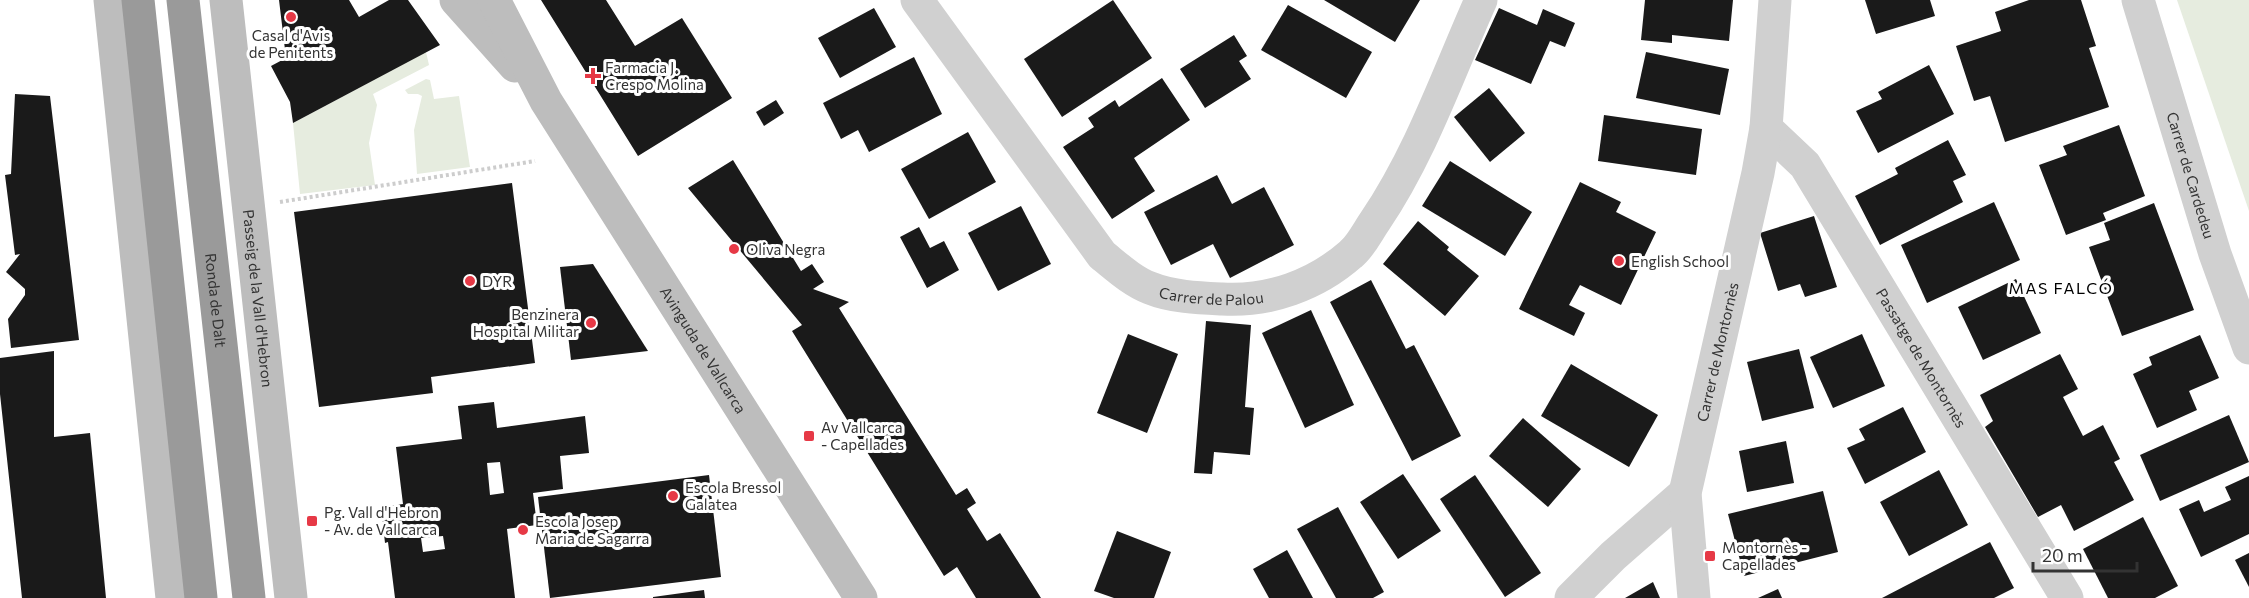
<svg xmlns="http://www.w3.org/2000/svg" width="2249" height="598" viewBox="0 0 2249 598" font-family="Commissioner,sans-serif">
  <rect width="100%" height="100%" fill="#fff"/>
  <g fill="#e6ecdf">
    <polygon points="2177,0 2249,0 2249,211"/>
    <polygon points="426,52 429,65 373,94 377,105 369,143 375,185 300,194 293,123"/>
    <polygon points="426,79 430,80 434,99 459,96 470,167 417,174 414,130 422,96 418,94 408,94 405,90"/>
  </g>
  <g fill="#1a1a1a" fill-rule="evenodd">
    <polygon points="279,0 349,0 359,17 389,0 408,0 440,45 293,123 290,102 271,66 286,58"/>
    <polygon points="541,0 606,0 635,46 682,18 732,98 638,156"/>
    <polygon points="1113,0 1152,58 1062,117 1024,59"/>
    <polygon points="1324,0 1420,0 1395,42"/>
    <polygon points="1645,0 1733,0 1729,41 1672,35 1672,43 1641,40"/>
    <polygon points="1865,0 1930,0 1935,16 1876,34"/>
    <polygon points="2029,0 2081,0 2096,46 2089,48 2109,107 2005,142 1990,96 1974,101 1956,46 2001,31 1995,12"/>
    <polygon points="1288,5 1372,52 1346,98 1261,50"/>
    <polygon points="874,8 896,47 840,78 818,38"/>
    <polygon points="1499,8 1537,25 1543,9 1575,23 1565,47 1550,41 1531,84 1475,60"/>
    <polygon points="1234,35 1247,56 1239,61 1251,79 1205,108 1180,69"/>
    <polygon points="1646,52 1729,69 1720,115 1636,98"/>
    <polygon points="914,57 942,114 869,152 858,130 841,139 823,103"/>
    <polygon points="1929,65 1954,114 1878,153 1856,111 1882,99 1878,92"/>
    <polygon points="1162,78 1190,120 1134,158 1155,191 1112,219 1063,147 1094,127 1088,118 1115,100 1119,107"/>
    <polygon points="1489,88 1525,133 1490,162 1454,117"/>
    <polygon points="15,94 50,96 79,340 11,348 8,319 25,295 25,289 6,272 20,254 15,255 5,175 11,174"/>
    <polygon points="776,100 784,113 764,126 756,112"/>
    <polygon points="1604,115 1702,129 1696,175 1598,161"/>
    <polygon points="2119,125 2145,196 2103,213 2106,220 2066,235 2039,165 2067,155 2063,146"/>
    <polygon points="968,132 996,182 929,219 901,169"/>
    <polygon points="1948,140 1966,175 1953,181 1963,202 1880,245 1855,196 1898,174 1895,168"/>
    <polygon points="733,160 801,271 812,264 824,282 813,289 849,302 839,308 956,495 967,488 976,503 967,509 987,541 1000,533 1041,598 976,598 957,567 944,576 792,331 802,325 688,188"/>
    <polygon points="1450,161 1532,212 1505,256 1422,206"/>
    <polygon points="1217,175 1232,204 1264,187 1294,245 1230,278 1213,244 1171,265 1144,212"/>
    <polygon points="1580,182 1621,202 1616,212 1656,232 1621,305 1580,285 1569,305 1585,313 1574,336 1519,309"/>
    <polygon points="512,183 535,363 431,377 433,393 319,407 294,212"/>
    <polygon points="1994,202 2020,260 1927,303 1901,245"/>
    <polygon points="2154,203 2194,310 2122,336 2089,247 2110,240 2104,223"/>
    <polygon points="1021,206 1051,264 998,291 968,233"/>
    <polygon points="1814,216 1837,287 1805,297 1800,284 1778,291 1760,233"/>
    <polygon points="1418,221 1449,247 1447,250 1479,276 1445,316 1383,264"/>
    <polygon points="919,227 930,248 944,241 959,270 927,288 900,237"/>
    <polygon points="593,264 648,351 571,360 560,267"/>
    <polygon points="2016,279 2041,333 1983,360 1958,307"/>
    <polygon points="1371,280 1406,349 1414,345 1461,436 1412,461 1330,302"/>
    <polygon points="1311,310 1354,405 1305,428 1262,333"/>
    <polygon points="1206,321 1251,325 1245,407 1254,408 1250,455 1214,452 1212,474 1194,473"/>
    <polygon points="1128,334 1178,354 1147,433 1097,413"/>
    <polygon points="1862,334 1885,386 1833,408 1810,357"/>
    <polygon points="2200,335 2219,378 2189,391 2197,410 2157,428 2133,374 2152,365 2149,357"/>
    <polygon points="1799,349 1814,408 1762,421 1747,362"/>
    <polygon points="54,351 54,437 90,433 106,598 22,598 0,394 0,358"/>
    <polygon points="2060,354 2078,389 2063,397 2083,436 2103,425 2120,459 2114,462 2134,500 2074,531 2061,505 2038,517 1985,427 1993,421 1980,395"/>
    <polygon points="1571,364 1658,415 1629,467 1541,416"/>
    <path d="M494,402L497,428L585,416L589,453L560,456L563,489L533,493L537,525L507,529L515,598H395L388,542L385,543L381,507L403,504L396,447L462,439L458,406ZM500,462L504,493L490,495L487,463ZM443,536L445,549L423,552L421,538Z"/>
    <polygon points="1903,407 1926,452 1865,484 1847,448 1865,440 1859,429"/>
    <polygon points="2229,415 2249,462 2160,501 2140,455"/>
    <polygon points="1523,418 1581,469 1548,507 1489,456"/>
    <polygon points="1786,441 1794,483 1747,492 1739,451"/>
    <polygon points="1939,470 1968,525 1909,556 1880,502"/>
    <polygon points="1403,474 1441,531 1398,559 1360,502"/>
    <polygon points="709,475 721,577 550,598 538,497"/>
    <polygon points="1475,475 1541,573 1505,597 1440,499"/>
    <polygon points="2249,476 2249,534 2201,557 2179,509 2199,500 2204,512 2231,500 2225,487"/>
    <polygon points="1823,491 1838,552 1744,576 1728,514"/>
    <polygon points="1338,507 1384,592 1373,598 1336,598 1297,529"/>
    <polygon points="2143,517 2178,586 2155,598 2108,598 2083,549"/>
    <polygon points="1117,531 1171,552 1154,598 1114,598 1094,591"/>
    <polygon points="1990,542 2014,588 1994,598 1882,598"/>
    <polygon points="1287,550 1313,598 1269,598 1253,569"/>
    <polygon points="2249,553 2249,587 2235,560"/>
    <polygon points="1653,582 1660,598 1625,598"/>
    <polygon points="1778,589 1782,598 1758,598"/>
    <polygon points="704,590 705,598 653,598 653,597"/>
  </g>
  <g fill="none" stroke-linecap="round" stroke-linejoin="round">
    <polyline stroke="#cdcdcd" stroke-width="4" stroke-dasharray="3 3" stroke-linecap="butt" points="280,202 535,161"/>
    <g stroke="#d0d0d0" stroke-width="33">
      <path id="s1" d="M917,0L1102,255C1117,267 1132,281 1150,288C1172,297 1199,298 1222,299C1269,302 1316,285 1351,254C1361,246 1368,231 1375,221C1421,153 1448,74 1481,0"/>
      <path id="s2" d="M2138,0L2215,254L2249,348"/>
      <path id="s3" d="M1766,128L1805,165L2067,598"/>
      <polyline points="1571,598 1613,556 1685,493"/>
      <path id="s4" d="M1694,598L1685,493L1758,173L1766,128L1775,0"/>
    </g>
    <g stroke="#bdbdbd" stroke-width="33">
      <polyline points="110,0 172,598"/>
      <path id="s5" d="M226,0L291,598"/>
      <polyline points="456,0 515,66"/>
      <path id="s6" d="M494,0L546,101L861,598"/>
    </g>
    <g stroke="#9a9a9a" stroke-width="33">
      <polyline points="138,0 201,598"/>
      <path id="s7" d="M183,0L249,598"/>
    </g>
  </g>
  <g fill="#e63946" stroke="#fff" stroke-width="2">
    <circle cx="291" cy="17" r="6"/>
    <path d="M590 67h6v6h6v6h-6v6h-6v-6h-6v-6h6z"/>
    <circle cx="734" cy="249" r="6"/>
    <circle cx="1619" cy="261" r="6"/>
    <circle cx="470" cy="281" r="6"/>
    <circle cx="591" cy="323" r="6"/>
    <rect x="803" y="430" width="12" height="12" rx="3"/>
    <circle cx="673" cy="496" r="6"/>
    <rect x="306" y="515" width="12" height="12" rx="3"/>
    <circle cx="523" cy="530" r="6"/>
    <rect x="1704" y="550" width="12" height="12" rx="3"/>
  </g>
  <g text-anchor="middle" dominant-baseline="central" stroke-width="6" stroke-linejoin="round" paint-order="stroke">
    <g font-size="15" fill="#333" stroke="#fff" text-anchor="start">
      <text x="291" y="35" text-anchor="middle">Casal d'Avis<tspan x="291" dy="17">de Penitents</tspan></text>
      <text x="605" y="67">Farmacia J.<tspan x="605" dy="17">Crespo Molina</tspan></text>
      <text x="746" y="249">Oliva Negra</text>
      <text x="1631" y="261">English School</text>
      <text x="482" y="281">DYR</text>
      <text x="579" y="314" text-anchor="end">Benzinera<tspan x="579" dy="17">Hospital Militar</tspan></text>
      <text x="821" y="427">Av Vallcarca<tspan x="821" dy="17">- Capellades</tspan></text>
      <text x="685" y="487">Escola Bressol<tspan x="685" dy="17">Galatea</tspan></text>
      <text x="324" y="512">Pg. Vall d'Hebron<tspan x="324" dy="17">- Av. de Vallcarca</tspan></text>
      <text x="535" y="521">Escola Josep<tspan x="535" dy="17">Maria de Sagarra</tspan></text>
      <text x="1722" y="547">Montornès -<tspan x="1722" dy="17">Capellades</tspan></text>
    </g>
    <g font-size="15" fill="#333" stroke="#fff">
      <text stroke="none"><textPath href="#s2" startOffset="183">Carrer de Cardedeu</textPath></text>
      <text stroke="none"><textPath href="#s1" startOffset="436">Carrer de Palou</textPath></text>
      <text stroke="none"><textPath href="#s7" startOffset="302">Ronda de Dalt</textPath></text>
      <text stroke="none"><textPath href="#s5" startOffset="300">Passeig de la Vall d'Hebron</textPath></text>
      <text stroke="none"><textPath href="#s6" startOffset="408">Avinguda de Vallcarca</textPath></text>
      <text stroke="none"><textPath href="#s4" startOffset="250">Carrer de Montornès</textPath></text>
      <text stroke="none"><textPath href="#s3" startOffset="279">Passatge de Montornès</textPath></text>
    </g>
    <g font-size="16" letter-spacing="1.5" fill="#000" stroke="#fff">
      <text x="2061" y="287">MAS FALCÓ</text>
    </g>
  </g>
  <path d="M2033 562v9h104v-9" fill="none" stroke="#333333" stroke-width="3"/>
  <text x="2042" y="562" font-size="18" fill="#333333" stroke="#ffffff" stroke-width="4.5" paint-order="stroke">20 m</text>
</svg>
